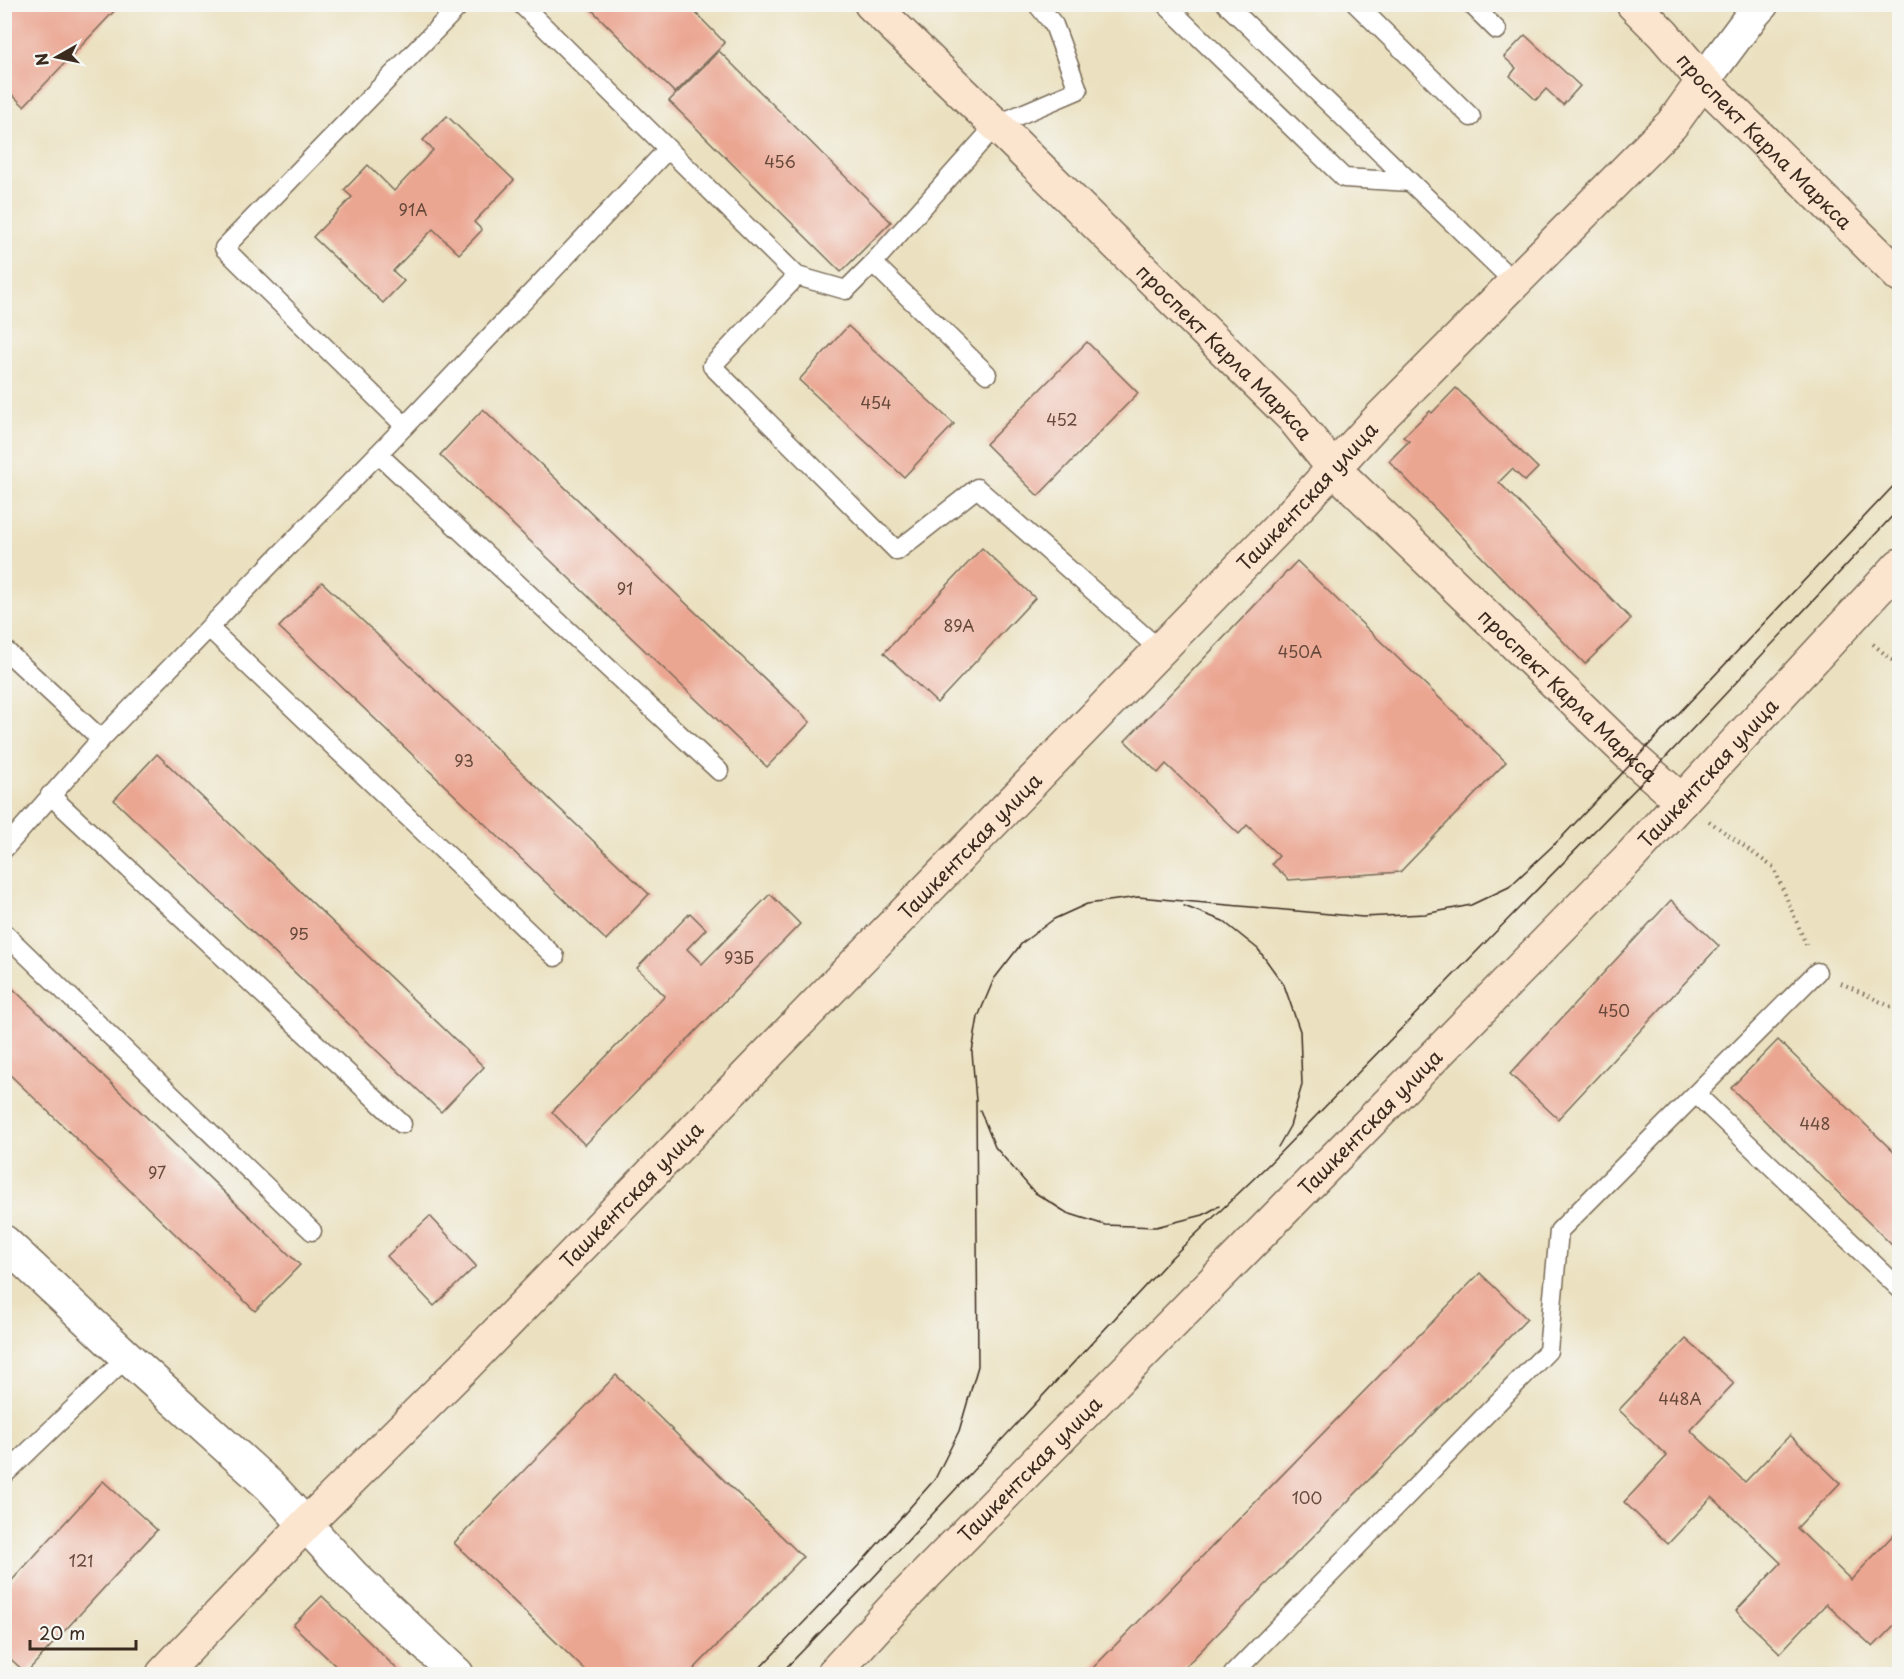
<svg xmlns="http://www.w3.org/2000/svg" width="1904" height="1679" viewBox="0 0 1904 1679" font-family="'Playpen Sans',sans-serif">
  <rect width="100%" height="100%" fill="#f6f6f2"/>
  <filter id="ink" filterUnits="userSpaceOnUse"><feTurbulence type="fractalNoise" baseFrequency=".0167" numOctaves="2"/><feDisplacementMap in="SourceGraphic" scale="12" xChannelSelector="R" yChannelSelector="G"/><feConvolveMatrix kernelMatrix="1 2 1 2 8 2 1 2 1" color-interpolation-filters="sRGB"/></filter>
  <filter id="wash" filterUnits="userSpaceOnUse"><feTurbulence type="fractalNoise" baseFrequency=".008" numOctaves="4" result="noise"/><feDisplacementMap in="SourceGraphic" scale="24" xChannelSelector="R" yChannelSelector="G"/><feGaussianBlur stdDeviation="1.35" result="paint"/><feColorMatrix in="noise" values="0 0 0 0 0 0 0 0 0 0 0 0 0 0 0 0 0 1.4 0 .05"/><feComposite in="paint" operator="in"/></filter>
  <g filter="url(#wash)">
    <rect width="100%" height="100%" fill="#ebe1c0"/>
    <g id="blocks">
      <g fill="#eba692">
        <polygon points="11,4 121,4 24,106 4,87 4,12"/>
        <polygon points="586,4 687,4 725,43 675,93"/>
        <polygon points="1525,35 1580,86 1563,105 1546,89 1536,100 1510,76 1516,68 1504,57"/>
        <polygon points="719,51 891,222 841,272 669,101"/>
        <polygon points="447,116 514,180 474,222 482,230 459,254 433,229 393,271 404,281 383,303 313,237 352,197 344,190 368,165 394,191 433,150 423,140"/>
        <polygon points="848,326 954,424 904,477 799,380"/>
        <polygon points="1087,342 1138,393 1038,496 986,444"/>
        <polygon points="1456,388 1538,468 1525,481 1512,469 1499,482 1631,619 1585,664 1389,461 1409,441 1403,437 1430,411 1432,413"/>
        <polygon points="483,409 810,722 767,767 440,455"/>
        <polygon points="982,548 1035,598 937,703 884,653"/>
        <polygon points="1297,561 1506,762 1400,872 1289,880 1272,864 1279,856 1247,825 1239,834 1166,764 1158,773 1125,741"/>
        <polygon points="322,582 649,894 606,940 279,627"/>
        <polygon points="157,754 484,1067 441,1112 114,800"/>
        <polygon points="770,894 800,924 585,1145 552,1112 665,996 637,968 690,913 706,929 687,949 702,964"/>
        <polygon points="1671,900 1719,946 1558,1119 1510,1074"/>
        <polygon points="4,980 300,1265 255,1311 4,1069"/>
        <polygon points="1778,1040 1900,1158 1900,1253 1731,1088"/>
        <polygon points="430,1216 476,1266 434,1306 387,1256"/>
        <polygon points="1480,1273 1527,1319 1178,1674 1087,1674"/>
        <polygon points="1686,1339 1734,1383 1690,1430 1745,1482 1790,1435 1840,1483 1797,1528 1851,1580 1894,1534 1900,1539 1900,1619 1873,1647 1826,1604 1780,1653 1736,1611 1781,1563 1712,1497 1668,1544 1624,1502 1667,1456 1619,1410"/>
        <polygon points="616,1375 803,1557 689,1674 589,1674 454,1543"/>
        <polygon points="103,1481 157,1530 26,1673 4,1653 4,1589"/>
        <polygon points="322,1596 402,1674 344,1674 293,1625"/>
      </g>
    </g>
  </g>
  <g filter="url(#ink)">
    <use href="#blocks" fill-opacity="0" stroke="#796a57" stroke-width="1.5"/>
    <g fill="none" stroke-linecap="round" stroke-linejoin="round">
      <defs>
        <g id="lane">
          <polyline points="521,4 797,276 846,290 873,263 996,125 1078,90 1054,25 1037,4"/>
          <polyline points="1165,4 1344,178 1410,182"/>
          <polyline points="1226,4 1514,282"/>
          <polyline points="1356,4 1471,117"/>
          <polyline points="1471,4 1497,30"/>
          <polyline points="873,263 987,374"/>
          <polyline points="797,276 712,366 897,551 977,488 1160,650"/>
          <polyline points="405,426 224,248 461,4"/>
          <polyline points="378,454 719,771"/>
          <polyline points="209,628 555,957"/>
          <polyline points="4,649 101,739"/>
          <polyline points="50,795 402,1124"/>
          <polyline points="4,849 101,739 405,426 667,150"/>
          <polyline points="4,933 312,1231"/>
          <polyline points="1697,1095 1900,1289"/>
          <polyline points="4,1475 127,1357"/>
          <polyline points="1233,1674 1548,1351 1559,1231 1817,972"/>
        </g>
        <g id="street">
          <polyline points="1703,81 1753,14 1762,4"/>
          <polyline points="4,1242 127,1357 270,1486 352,1575 457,1674"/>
        </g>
        <g id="secondary">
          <path id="s1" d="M871,4L996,125L1293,418L1334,469L1635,760L1682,801"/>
          <path id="s2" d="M1633,4L1663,34L1703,81L1900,276"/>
          <path id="s3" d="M163,1674L305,1525L464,1367L1287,519L1375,423L1672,124L1703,81"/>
          <path id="s4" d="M833,1674L900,1601L1628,859L1900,565"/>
        </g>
      </defs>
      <use href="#lane" stroke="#796a57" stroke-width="21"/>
      <use href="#street" stroke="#796a57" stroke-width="36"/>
      <use href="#secondary" stroke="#796a57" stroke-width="36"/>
      <g stroke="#796a57" stroke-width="4" stroke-dasharray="1.5 4.5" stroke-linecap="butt">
        <polyline points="1873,644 1900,667"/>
        <polyline points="1709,821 1774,868 1807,947"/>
        <polyline points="1841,983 1900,1011"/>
      </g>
      <use href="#lane" stroke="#fff" stroke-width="18"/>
      <use href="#street" stroke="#fff" stroke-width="33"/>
      <use href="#secondary" stroke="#fce5cf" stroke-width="33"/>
      <g stroke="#3b2a1e" stroke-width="1.5">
        <polyline points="1184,906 1223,921 1258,949 1284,985 1300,1031 1302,1085 1290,1126 1278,1147"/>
        <polyline points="980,1110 995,1147 1034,1192 1067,1213 1105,1225 1156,1227 1203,1215 1219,1206"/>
        <polyline points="754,1674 858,1566 935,1479 959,1431 978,1366 976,1101 972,1052 978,1017 994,979 1022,943 1054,919 1087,904 1138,897 1363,917 1425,914 1471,905 1509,887 1561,838 1900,479"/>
        <polyline points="780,1674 871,1580 1172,1257 1268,1165 1651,773 1900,508"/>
      </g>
    </g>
  </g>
  <g text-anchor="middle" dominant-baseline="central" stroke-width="6" stroke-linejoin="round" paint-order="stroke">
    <g font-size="16" fill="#67493b">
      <text x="780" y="161">456</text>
      <text x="413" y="209">91А</text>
      <text x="876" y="402">454</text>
      <text x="1062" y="419">452</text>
      <text x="625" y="588">91</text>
      <text x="959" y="625">89А</text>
      <text x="1300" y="651">450А</text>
      <text x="464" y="760">93</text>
      <text x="299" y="933">95</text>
      <text x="739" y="957">93Б</text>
      <text x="1614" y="1010">450</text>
      <text x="1815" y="1123">448</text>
      <text x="157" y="1172">97</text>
      <text x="1680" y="1398">448А</text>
      <text x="1307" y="1497">100</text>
      <text x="81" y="1560">121</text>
    </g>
    <g font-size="20" fill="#3b2a1e" stroke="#f6f6f2">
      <text stroke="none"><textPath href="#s2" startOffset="190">проспект Карла Маркса</textPath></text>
      <text stroke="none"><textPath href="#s1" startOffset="496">проспект Карла Маркса</textPath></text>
      <text stroke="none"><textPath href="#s3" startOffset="1642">Ташкентская улица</textPath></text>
      <text stroke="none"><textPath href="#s1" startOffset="982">проспект Карла Маркса</textPath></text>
      <text stroke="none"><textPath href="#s4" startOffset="1256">Ташкентская улица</textPath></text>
      <text stroke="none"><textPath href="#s3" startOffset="1156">Ташкентская улица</textPath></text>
      <text stroke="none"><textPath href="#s4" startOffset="770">Ташкентская улица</textPath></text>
      <text stroke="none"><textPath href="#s3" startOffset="670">Ташкентская улица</textPath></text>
      <text stroke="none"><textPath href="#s4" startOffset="284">Ташкентская улица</textPath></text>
    </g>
  </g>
  <rect width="1904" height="1679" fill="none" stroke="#f6f6f2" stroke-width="24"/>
  <g transform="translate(57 57) rotate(261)" stroke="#f6f6f2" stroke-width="4.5" paint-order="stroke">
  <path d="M0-4.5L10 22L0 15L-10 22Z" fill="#3b2a1e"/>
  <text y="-9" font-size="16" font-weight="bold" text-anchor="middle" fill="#3b2a1e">N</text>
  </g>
  <path d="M30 1640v9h106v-9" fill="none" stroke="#3b2a1e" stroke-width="3"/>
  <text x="39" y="1640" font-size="18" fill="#3b2a1e" stroke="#f6f6f2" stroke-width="4.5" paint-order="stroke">20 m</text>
</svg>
